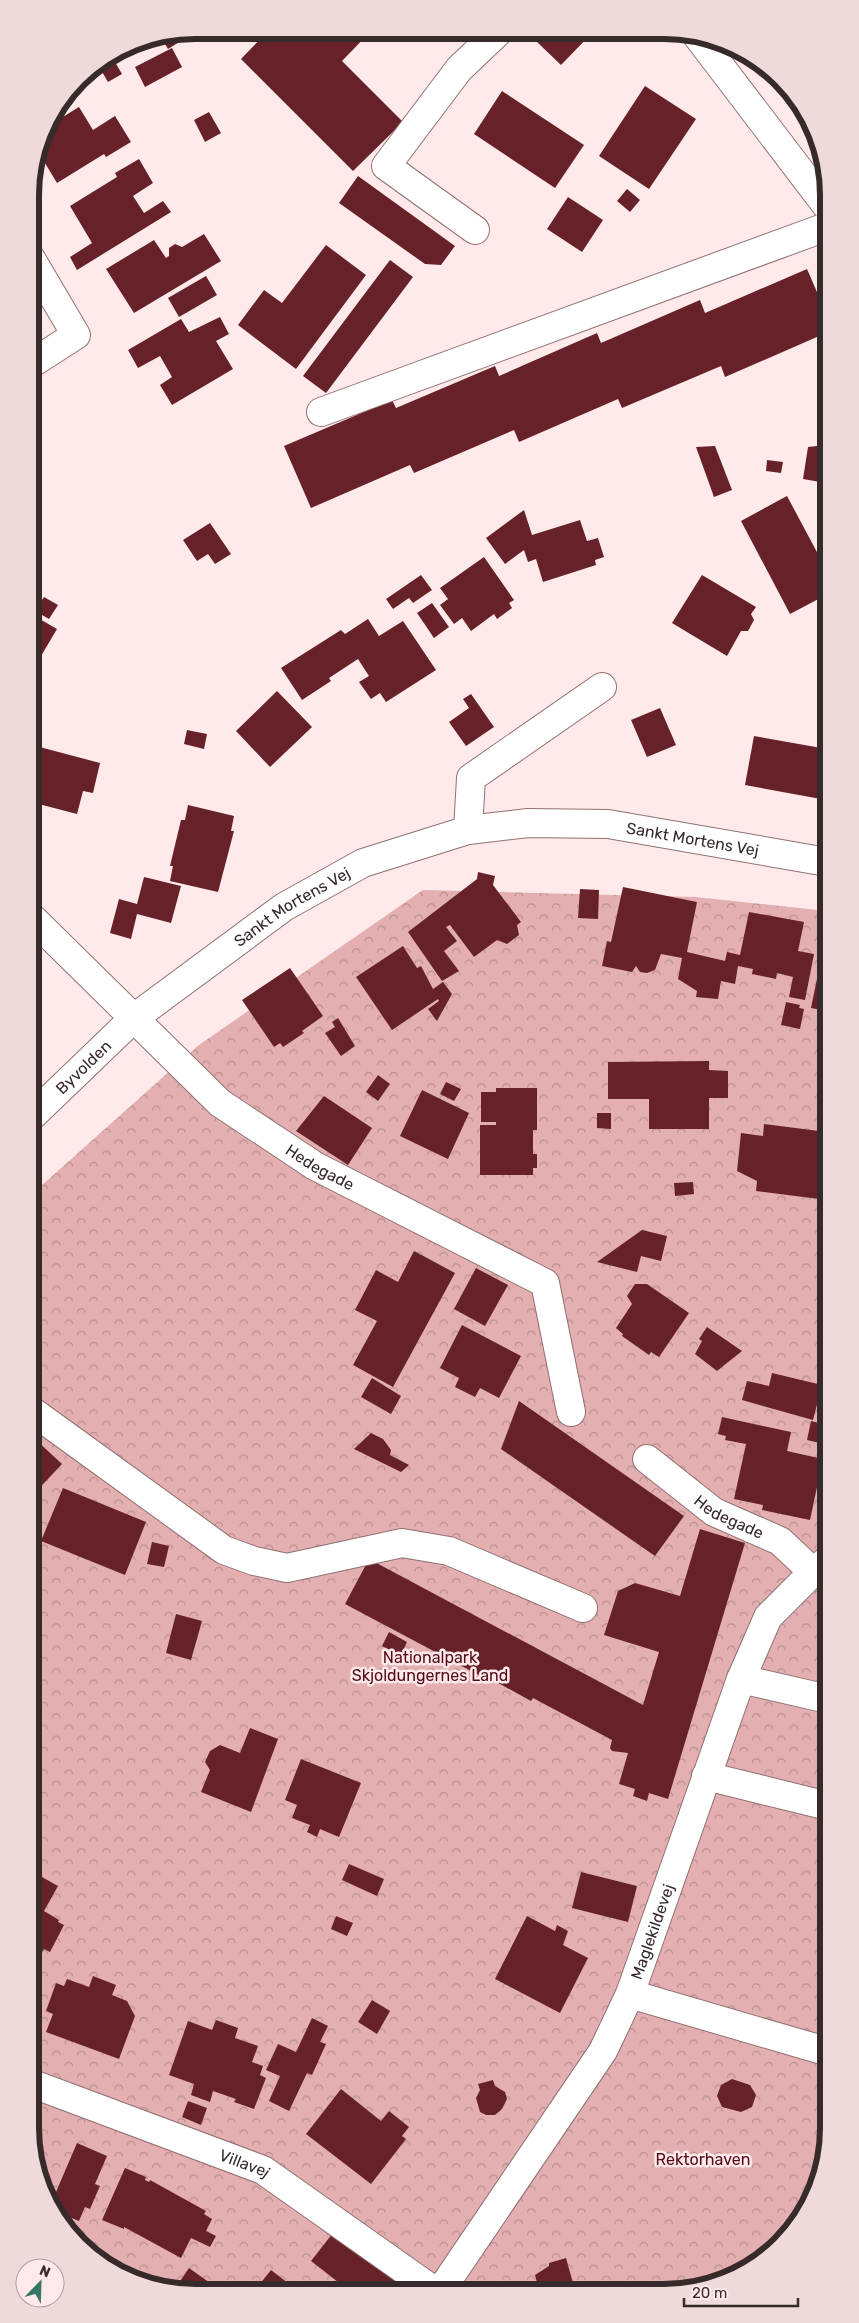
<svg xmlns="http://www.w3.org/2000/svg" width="859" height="2323" viewBox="0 0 859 2323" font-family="Rubik,sans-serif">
  <defs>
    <pattern id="park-crowns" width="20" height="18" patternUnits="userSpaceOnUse" patternTransform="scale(1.25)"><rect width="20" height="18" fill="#e3afb0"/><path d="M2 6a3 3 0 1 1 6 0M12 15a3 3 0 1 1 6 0" fill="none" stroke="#b98f8f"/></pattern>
  </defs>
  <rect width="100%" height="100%" fill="#ffe9ea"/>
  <polygon fill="url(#park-crowns)" points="423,890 695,897 827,911 829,2138 817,2191 788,2237 747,2271 696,2290 163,2290 122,2276 79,2245 52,2210 33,2160 32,1194 199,1045"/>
  <g fill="#672229">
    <polygon points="269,30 371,31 342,61 403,122 353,171 241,59"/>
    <polygon points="191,31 192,34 168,49 161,37"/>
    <polygon points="545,32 592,33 561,65 536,41"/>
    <polygon points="172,48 182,67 145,87 135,67"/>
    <polygon points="115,62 122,74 108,82 101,70"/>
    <polygon points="645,86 696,119 649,189 599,156"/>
    <polygon points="502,91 584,145 555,188 474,134"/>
    <polygon points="79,107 93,130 115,116 131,142 106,157 104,154 57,183 39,153 45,128"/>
    <polygon points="209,112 221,133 205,142 194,120"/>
    <polygon points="139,159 153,183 133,196 144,213 163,201 171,212 77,270 70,257 92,243 70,206 117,177 115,173"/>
    <polygon points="358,176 455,246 441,265 425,264 339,203"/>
    <polygon points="627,189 640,200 630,212 617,201"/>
    <polygon points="568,197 603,220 582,252 547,229"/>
    <polygon points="204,234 221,261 134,313 106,269 154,240 166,258 169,256 169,248 175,244 182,247"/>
    <polygon points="326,245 366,275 296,369 238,325 264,290 282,303"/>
    <polygon points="390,260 413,277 326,393 303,376"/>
    <polygon points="807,269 826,313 826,333 725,377 721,366 622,408 618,399 519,442 514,430 414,473 410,465 311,508 284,446 392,400 396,408 495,366 499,376 597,333 601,343 700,300 705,313"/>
    <polygon points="206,276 217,295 179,317 168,298"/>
    <polygon points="220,317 229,334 216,341 233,369 172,405 160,385 172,377 160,356 138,368 128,350 181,319 189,332"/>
    <polygon points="826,445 826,483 803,479 808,447"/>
    <polygon points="715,446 732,490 714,497 696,447"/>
    <polygon points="767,460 783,462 781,473 766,471"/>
    <polygon points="31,486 41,502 31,509"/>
    <polygon points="787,496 826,569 826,595 790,614 741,521"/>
    <polygon points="524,510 532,535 580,520 587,541 598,538 604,557 595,560 596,565 543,582 536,559 528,562 524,550 505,564 486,538"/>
    <polygon points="210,523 231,554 215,564 208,554 197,561 183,540"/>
    <polygon points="484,557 514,600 509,603 512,608 497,619 494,614 471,631 462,618 454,624 440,605 448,599 440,588"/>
    <polygon points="421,575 432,590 413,603 409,598 393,609 386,599"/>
    <polygon points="702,575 756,607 751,614 754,620 748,631 741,631 727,656 672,623"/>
    <polygon points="44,597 58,605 49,619 35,611"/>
    <polygon points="432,603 449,627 434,638 417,613"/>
    <polygon points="31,614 57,629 31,673"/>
    <polygon points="368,619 379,636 403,621 436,670 386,702 380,693 371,699 359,682 369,676 358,659 329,678 331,681 302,700 281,668 341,630 345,634"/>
    <polygon points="277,691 312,727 270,767 236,731"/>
    <polygon points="471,694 494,727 466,746 449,722 469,708 463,699"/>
    <polygon points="660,708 676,745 647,757 631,720"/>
    <polygon points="187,730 207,734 204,749 184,744"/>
    <polygon points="754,736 827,749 827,775 821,799 745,785"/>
    <polygon points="32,745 100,763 93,793 83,791 77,814 31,802"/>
    <polygon points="188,805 234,816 231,831 234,831 218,892 170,881 173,866 170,866 181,820 185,820"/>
    <polygon points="478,872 495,876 493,885 521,922 517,925 519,935 507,944 497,940 474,957 450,925 446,927 457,941 444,951 459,971 442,981 408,932 477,879"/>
    <polygon points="144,877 181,886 171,923 137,914 131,939 110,933 119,899 137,904"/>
    <polygon points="623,887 697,902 687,952 725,961 727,952 740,955 749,912 804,922 798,951 814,954 805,1000 789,997 793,977 777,973 776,979 752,974 753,969 738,966 735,984 721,981 718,999 696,997 697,991 678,979 682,958 661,954 655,970 647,973 640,972 636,966 632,972 602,966 607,941 611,942"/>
    <polygon points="580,889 599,890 598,919 578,918"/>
    <polygon points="403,946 417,968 421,966 433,989 443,982 452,994 437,1021 428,1009 439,1001 438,999 392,1030 356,977"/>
    <polygon points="290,968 323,1016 302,1031 304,1033 283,1047 280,1043 274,1047 242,1000"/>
    <polygon points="819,969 827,970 827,1011 811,1008"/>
    <polygon points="786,1002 800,1005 799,1008 804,1009 800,1029 781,1025"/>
    <polygon points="338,1018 355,1046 341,1056 325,1033 335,1027 332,1022"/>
    <polygon points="709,1061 709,1070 728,1071 728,1098 709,1098 709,1129 649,1129 649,1099 608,1099 608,1062"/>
    <polygon points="378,1075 390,1084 378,1101 366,1092"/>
    <polygon points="446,1082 461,1089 454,1101 440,1094"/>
    <polygon points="496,1088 537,1088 537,1130 533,1130 533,1154 537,1154 537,1168 533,1168 533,1175 480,1175 480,1125 496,1125 496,1122 481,1122 481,1092 496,1092"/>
    <polygon points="422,1090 469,1113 448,1159 400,1136"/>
    <polygon points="324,1096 372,1128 348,1165 296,1131"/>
    <polygon points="597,1113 611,1113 611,1129 597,1128"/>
    <polygon points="764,1124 827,1132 827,1200 756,1191 757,1181 737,1171 741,1133 763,1136"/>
    <polygon points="693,1182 694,1194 675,1196 674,1183"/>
    <polygon points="642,1230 667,1236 661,1261 641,1256 637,1272 597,1262"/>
    <polygon points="414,1251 455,1273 393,1387 353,1365 377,1321 355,1310 376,1270 398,1282"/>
    <polygon points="476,1268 508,1285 485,1326 454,1309"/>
    <polygon points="635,1284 647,1284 689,1313 659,1357 651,1352 649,1355 622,1336 623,1334 616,1328 632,1304 627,1296"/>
    <polygon points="462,1325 521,1356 499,1398 480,1388 475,1397 455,1387 459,1378 440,1368"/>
    <polygon points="707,1327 742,1351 717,1371 695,1354 702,1341 699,1339"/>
    <polygon points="772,1373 822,1385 813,1420 742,1400 747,1381 769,1386"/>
    <polygon points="372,1378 401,1396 391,1414 361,1397"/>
    <polygon points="519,1401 684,1516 655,1556 501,1449"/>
    <polygon points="722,1417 791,1432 787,1451 823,1459 810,1520 762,1510 763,1505 734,1499 746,1444 725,1440 726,1436 718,1434"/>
    <polygon points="811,1421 828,1425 828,1445 807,1440"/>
    <polygon points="371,1433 383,1439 391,1450 390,1455 409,1465 401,1472 354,1449"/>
    <polygon points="35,1439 62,1464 32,1496 32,1441"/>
    <polygon points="63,1488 146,1522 125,1575 41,1541"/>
    <polygon points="700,1529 745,1543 668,1799 649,1793 647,1801 633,1796 635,1789 619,1784 628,1753 612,1751 610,1748 612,1740 533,1698 531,1701 491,1679 490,1681 345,1604 369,1559 643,1705 659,1652 604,1635 618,1591 635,1583 680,1596"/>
    <polygon points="152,1542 169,1546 164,1567 147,1564"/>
    <polygon points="176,1614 202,1621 191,1660 166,1653"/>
    <polygon points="389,1632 407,1642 401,1655 382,1646"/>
    <polygon points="250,1728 278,1739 251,1812 201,1792 210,1770 205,1762 210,1751 220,1745 240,1753"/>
    <polygon points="301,1759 361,1783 339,1837 320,1829 317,1837 307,1832 310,1825 292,1818 297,1805 285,1800"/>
    <polygon points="349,1864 384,1879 377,1896 342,1880"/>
    <polygon points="581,1872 637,1886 628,1922 572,1908"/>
    <polygon points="42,1877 58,1886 44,1911 59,1920 58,1922 64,1925 50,1952 44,1949 40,1956 33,1953 33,1893"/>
    <polygon points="336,1916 353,1923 347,1936 331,1929"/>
    <polygon points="527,1916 555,1931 557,1925 568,1931 563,1945 588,1958 560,2013 495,1979"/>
    <polygon points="93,1976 116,1985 112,1995 127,2001 135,2016 119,2059 46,2032 53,2014 46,2011 56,1983 64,1986 67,1979 89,1987"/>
    <polygon points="372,2000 390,2011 377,2034 358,2022"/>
    <polygon points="312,2018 328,2026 320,2042 326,2044 312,2075 307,2073 289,2111 269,2101 280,2076 266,2070 278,2044 296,2052"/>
    <polygon points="216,2020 238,2028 235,2038 258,2046 252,2062 263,2066 260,2075 266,2078 254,2109 234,2102 236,2099 213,2091 210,2102 191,2095 194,2084 169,2075 188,2021 212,2030"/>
    <polygon points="732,2079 750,2085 756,2095 752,2107 741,2112 722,2107 717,2096 721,2085"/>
    <polygon points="493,2080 495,2086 505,2092 507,2099 502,2109 495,2115 486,2115 480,2112 476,2098 480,2090 478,2084"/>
    <polygon points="341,2089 381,2121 389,2111 409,2127 402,2136 406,2139 371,2184 306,2134"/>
    <polygon points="188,2101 207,2108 201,2125 182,2117"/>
    <polygon points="77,2143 107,2156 95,2184 100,2186 90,2209 85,2207 79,2221 52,2210 50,2206"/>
    <polygon points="125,2168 146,2177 145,2180 149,2182 150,2180 206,2211 204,2214 212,2219 206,2231 216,2236 210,2247 191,2238 181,2258 124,2227 124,2229 102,2220"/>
    <polygon points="336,2229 414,2290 332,2290 338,2282 311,2261"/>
    <polygon points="566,2258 575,2290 539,2290 535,2275 549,2266 549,2263"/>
    <polygon points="189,2268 220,2290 174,2290"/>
    <polygon points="271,2270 297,2290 255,2290"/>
  </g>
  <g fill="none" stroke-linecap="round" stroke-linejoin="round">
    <defs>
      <g id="minor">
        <polyline points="695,33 826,205"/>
        <polyline points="475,230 386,166 459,69 498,32"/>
        <polyline points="30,257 76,335 31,364"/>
        <polyline points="321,412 826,227"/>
        <polyline points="468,830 471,778 602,687"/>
        <path id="s1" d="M31,917L220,1103L315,1166L545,1283L571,1412"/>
        <polyline points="32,1411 224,1550 254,1561 287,1568 402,1543 449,1551 583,1608"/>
        <path id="s2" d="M647,1459L714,1512L780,1541L813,1572"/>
        <polyline points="741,1679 828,1699"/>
        <polyline points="706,1776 828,1806"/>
        <polyline points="630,1994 829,2052"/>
        <path id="s3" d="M33,2084L263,2170L433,2290"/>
        <path id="s4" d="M441,2290L603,2051L630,1994L741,1679L768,1617L813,1572L828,1560"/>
      </g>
      <g id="major">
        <path id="s5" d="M32,1116L134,1018L284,907L363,863L468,830L528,823L608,824L827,862"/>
      </g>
    </defs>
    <use href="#minor" stroke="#907172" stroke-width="30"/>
    <use href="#major" stroke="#907172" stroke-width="30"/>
    <use href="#minor" stroke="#fff" stroke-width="28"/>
    <use href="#major" stroke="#fff" stroke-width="28"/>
  </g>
  <g text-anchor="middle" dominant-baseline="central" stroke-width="5" stroke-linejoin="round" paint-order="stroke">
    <g font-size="16" fill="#372a2a" stroke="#ffe9ea">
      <text stroke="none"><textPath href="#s5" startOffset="755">Sankt Mortens Vej</textPath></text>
      <text stroke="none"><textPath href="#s5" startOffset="335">Sankt Mortens Vej</textPath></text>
      <text stroke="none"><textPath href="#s5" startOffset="71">Byvolden</textPath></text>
      <text stroke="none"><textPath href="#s1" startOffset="384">Hedegade</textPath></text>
      <text stroke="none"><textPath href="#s2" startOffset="101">Hedegade</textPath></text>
      <text stroke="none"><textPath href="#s4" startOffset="418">Maglekildevej</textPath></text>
      <text stroke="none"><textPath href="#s3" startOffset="226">Villavej</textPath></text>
    </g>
    <g font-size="16" fill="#530b18" stroke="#ffe9ea">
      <text x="430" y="1657">Nationalpark<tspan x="430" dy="18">Skjoldungernes Land</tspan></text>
      <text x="703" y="2159">Rektorhaven</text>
    </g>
  </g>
  <path d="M0 0H859V2323H0ZM195 39H664A156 156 0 0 1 820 195V2128A156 156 0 0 1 664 2284H195A156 156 0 0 1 39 2128V195A156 156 0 0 1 195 39Z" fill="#efdadb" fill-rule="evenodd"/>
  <path fill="none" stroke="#372a2a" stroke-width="6" d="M195 39H664A156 156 0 0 1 820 195V2128A156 156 0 0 1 664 2284H195A156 156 0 0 1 39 2128V195A156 156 0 0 1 195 39Z"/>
  <g transform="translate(40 2283) rotate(23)"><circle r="24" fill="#ffe9ea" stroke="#af9d9d"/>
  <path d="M0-4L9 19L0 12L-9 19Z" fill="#387766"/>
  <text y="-8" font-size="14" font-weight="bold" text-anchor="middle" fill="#372a2a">N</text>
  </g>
  <path d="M684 2298v8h114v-8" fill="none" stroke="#372a2a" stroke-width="2.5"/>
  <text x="692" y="2298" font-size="15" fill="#372a2a" stroke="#ffe9ea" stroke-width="4" paint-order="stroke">20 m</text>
</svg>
